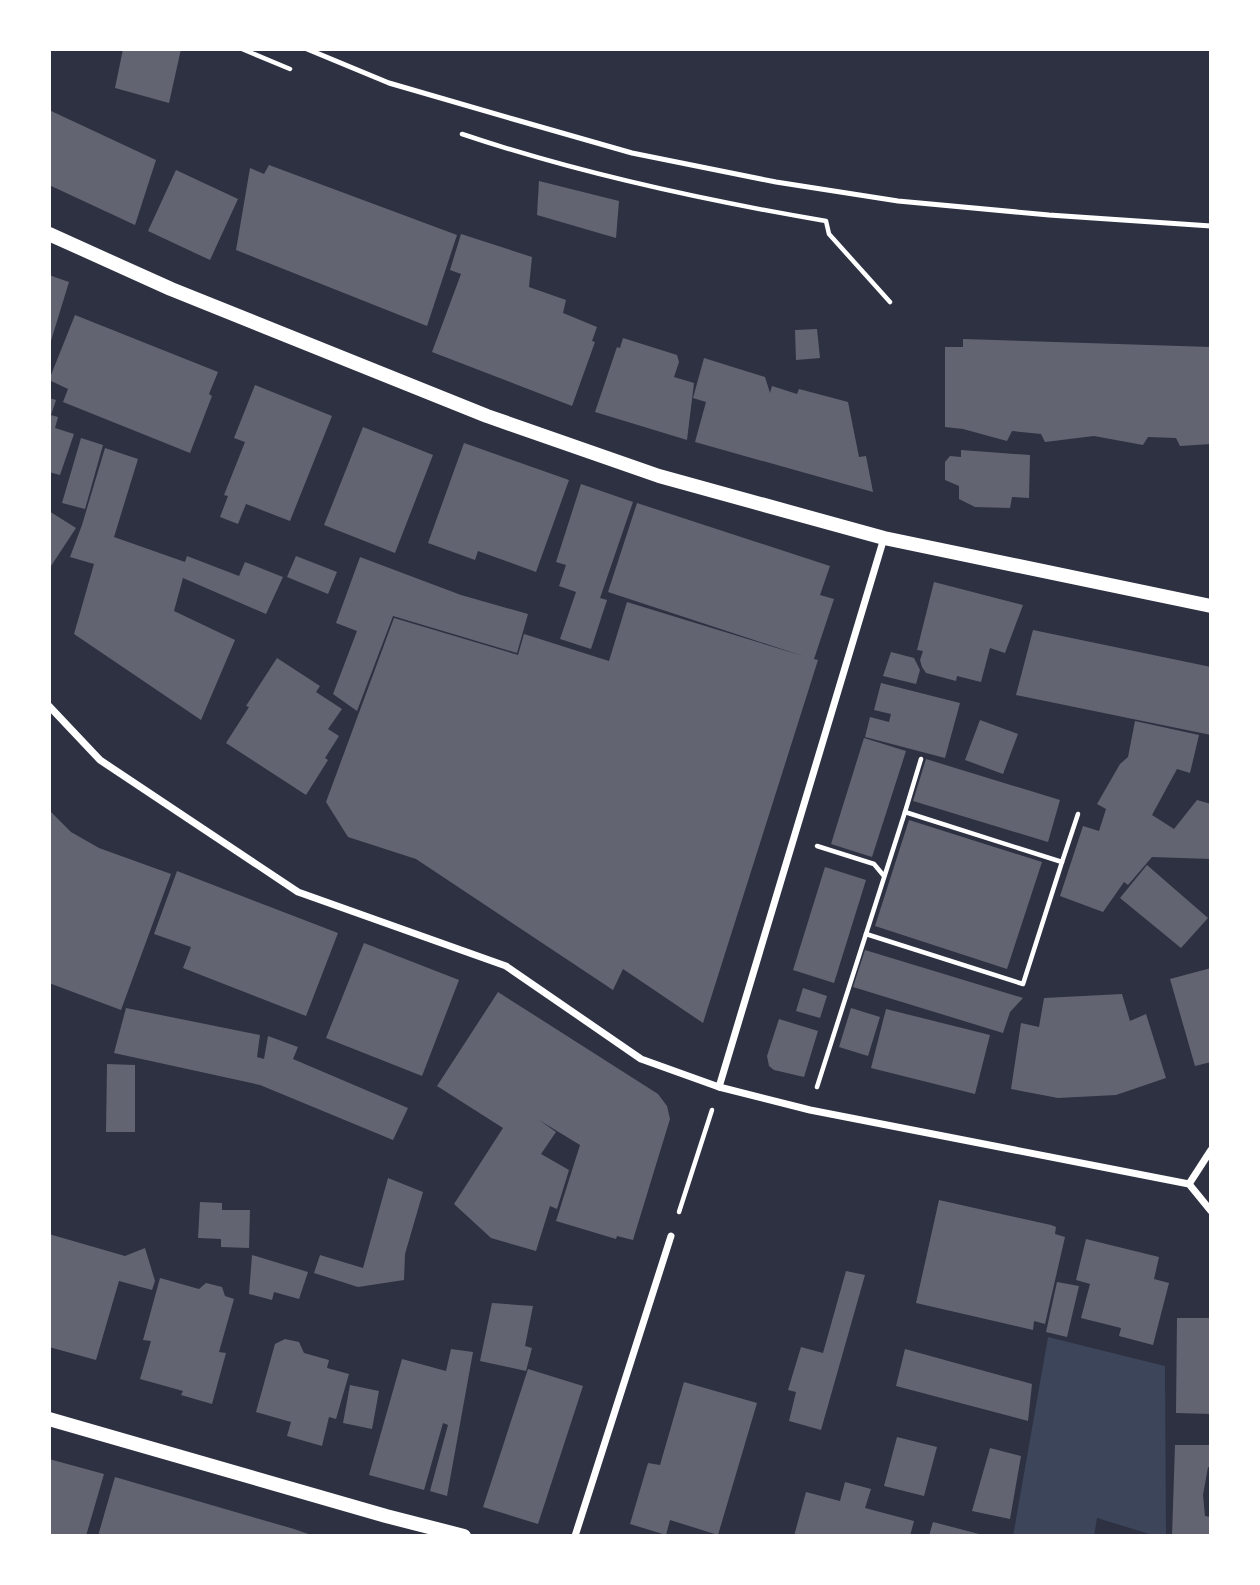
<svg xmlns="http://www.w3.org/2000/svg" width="1260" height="1585" viewBox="0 0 1260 1585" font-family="Lora,serif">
  <rect width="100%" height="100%" fill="#2d3142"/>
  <polygon fill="#3c4559" points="1048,1337 1165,1366 1166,1536 1156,1536 1097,1518 1094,1536 1013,1536"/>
  <g fill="#626471">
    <polygon points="123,49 181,49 169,103 115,88"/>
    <polygon points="49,110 156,160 135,225 49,185"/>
    <polygon points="269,165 457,235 427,326 236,250 250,168 264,174"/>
    <polygon points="176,170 238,199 210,260 148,231"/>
    <polygon points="539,181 619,201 616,238 537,215"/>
    <polygon points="461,234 532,257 529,287 566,300 563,313 597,327 592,341 595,342 572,406 432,352 461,274 450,270"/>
    <polygon points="49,275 69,282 50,344 49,344"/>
    <polygon points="75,315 218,372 209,394 212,396 190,453 63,402 68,389 49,380"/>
    <polygon points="817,329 820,358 796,360 795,330"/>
    <polygon points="623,338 677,355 679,362 674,377 694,383 687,440 595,412 617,347 620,348"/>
    <polygon points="963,339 1211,347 1211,444 1180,446 1176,438 1148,437 1143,445 1094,436 1045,442 1041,434 1012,431 1007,441 963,429 945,427 945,347 963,347"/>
    <polygon points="704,358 765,377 770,393 772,386 797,394 799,389 848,402 859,457 866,456 873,492 695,442 706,402 693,398"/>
    <polygon points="255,385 332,416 290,521 246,504 238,524 220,517 228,496 224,495 245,442 234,438"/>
    <polygon points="49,398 56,400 51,415 58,417 55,428 74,434 60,475 49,472"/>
    <polygon points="363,427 433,455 395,553 324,525"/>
    <polygon points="81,438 103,445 85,509 62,503"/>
    <polygon points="464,443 569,480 536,572 478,551 475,560 428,543"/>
    <polygon points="105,448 138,459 114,537 185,562 187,556 239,576 245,562 283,577 266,614 183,578 174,611 235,640 201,720 74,634 94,564 70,557 82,525"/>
    <polygon points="961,450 1030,455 1029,498 1012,497 1010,508 975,507 959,499 959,486 945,480 945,462 950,456 961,457"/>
    <polygon points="581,484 633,502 600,598 607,600 591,649 560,639 576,592 559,586 566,565 556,562"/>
    <polygon points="637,503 830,566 820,595 834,599 814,659 818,660 703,1023 623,969 613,990 416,859 348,837 326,802 394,618 518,655 524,634 609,661 627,602 803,656 608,592"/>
    <polygon points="49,511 76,528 49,569"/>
    <polygon points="296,556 337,572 328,594 287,577"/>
    <polygon points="360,557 461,595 528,614 517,653 393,616 357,711 333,694 357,631 336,623"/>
    <polygon points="934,582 1023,605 1005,653 990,648 981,682 957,676 956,681 926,673 922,667 920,660 923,651 917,650"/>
    <polygon points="1033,630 1211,667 1211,735 1016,695"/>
    <polygon points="891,652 914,658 920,670 916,684 883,676"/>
    <polygon points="277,658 320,686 316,692 342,709 328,729 339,736 325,758 328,760 306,795 226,743 249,707 246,706"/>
    <polygon points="881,683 960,703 945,758 865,737 870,717 889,722 891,714 874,710"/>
    <polygon points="980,720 1018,734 1003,774 965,760"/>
    <polygon points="1135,721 1199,735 1190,773 1177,769 1152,815 1174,829 1197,800 1211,804 1211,859 1152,857 1128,885 1124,882 1103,912 1060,896 1083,826 1099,831 1106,809 1097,804 1120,764 1128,757"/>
    <polygon points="864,738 906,751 872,857 831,844"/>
    <polygon points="926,759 1060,800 1048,842 913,801"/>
    <polygon points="49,810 71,832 99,848 171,874 121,1010 49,983"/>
    <polygon points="909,820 1042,862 1007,969 875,926"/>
    <polygon points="1147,865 1208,918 1181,948 1120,898"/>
    <polygon points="825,867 866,880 834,983 793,970"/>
    <polygon points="177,871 338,933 306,1016 183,968 191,947 154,934"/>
    <polygon points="364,943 459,980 422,1076 326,1038"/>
    <polygon points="865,950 1023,998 1010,1012 1003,1033 853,987"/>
    <polygon points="1211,968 1211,1062 1195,1066 1170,979"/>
    <polygon points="803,988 827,996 820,1018 796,1011"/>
    <polygon points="498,992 658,1094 667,1106 670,1119 633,1240 617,1236 616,1239 556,1221 580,1145 539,1120 556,1132 541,1154 569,1170 557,1209 550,1206 536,1251 491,1238 454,1204 503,1128 437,1086"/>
    <polygon points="1122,994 1130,1021 1146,1014 1166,1078 1116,1095 1058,1098 1011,1089 1021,1023 1039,1027 1044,998"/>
    <polygon points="126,1008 260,1035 257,1057 264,1059 268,1036 298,1047 293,1059 408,1108 393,1140 260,1085 114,1053"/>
    <polygon points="851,1008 880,1017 868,1056 839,1047"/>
    <polygon points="886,1009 990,1035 975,1094 871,1068"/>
    <polygon points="779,1019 818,1031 804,1077 774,1070 769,1066 767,1056"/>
    <polygon points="107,1064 135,1065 135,1132 106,1132"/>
    <polygon points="388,1178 423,1192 405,1254 404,1280 358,1287 314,1273 320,1255 363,1268"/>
    <polygon points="939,1200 1051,1225 1056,1227 1055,1234 1065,1237 1045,1324 1034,1321 1033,1330 916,1303"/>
    <polygon points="200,1202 222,1203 222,1210 250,1210 249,1248 221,1247 221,1239 198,1238"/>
    <polygon points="49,1234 125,1256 145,1248 155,1281 152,1290 119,1281 96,1360 49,1347"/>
    <polygon points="1086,1239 1159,1257 1154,1279 1169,1283 1153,1345 1119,1336 1121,1328 1081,1318 1090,1284 1076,1280"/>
    <polygon points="252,1255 308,1272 299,1299 274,1292 272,1300 249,1294"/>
    <polygon points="846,1271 865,1275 821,1430 789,1421 796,1392 788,1390 801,1347 823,1353"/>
    <polygon points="160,1278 199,1289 206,1283 222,1287 225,1296 234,1299 219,1352 226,1353 212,1404 181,1395 183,1391 140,1379 151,1341 143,1340"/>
    <polygon points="1057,1282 1079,1286 1067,1337 1046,1332"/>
    <polygon points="492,1303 533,1306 525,1346 532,1348 526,1371 480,1361"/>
    <polygon points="1177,1318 1211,1318 1211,1414 1176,1413"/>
    <polygon points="285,1339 299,1342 304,1353 329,1360 327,1368 349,1374 336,1419 329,1417 322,1446 287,1436 291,1422 256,1412 275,1344"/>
    <polygon points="451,1349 473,1352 447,1496 430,1491 448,1425 443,1423 424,1490 369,1475 402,1359 446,1371"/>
    <polygon points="905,1349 1032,1384 1028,1421 896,1386"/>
    <polygon points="528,1369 583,1386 538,1524 483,1507"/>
    <polygon points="684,1382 757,1403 718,1535 670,1520 666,1535 630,1524 648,1463 660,1465"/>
    <polygon points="350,1385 379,1391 372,1429 343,1423"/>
    <polygon points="897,1437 937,1447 924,1496 884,1486"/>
    <polygon points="1175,1445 1211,1445 1211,1468 1208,1467 1203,1495 1205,1516 1211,1517 1211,1536 1172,1536"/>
    <polygon points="990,1448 1021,1456 1010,1519 972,1511"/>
    <polygon points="49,1459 104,1474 86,1536 49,1536"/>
    <polygon points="115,1477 294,1529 314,1536 98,1536"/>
    <polygon points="845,1482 871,1489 865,1508 914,1521 910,1536 794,1536 806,1492 840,1501"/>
    <polygon points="933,1522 983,1535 983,1536 929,1536"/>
  </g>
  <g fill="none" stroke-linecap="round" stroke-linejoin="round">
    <g stroke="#fff" stroke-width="4.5">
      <polyline points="242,49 290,69"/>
      <path d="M462,134C581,174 702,200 826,221L829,234L890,302"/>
      <polygon points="905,812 1062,862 1023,984 866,934"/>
      <polyline points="905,812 921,759"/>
      <polyline points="817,846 874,864 884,876"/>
      <polyline points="1062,862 1078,814"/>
      <polyline points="817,1087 866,934"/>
      <polyline points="679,1212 712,1110"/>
    </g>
    <polyline stroke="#fff" stroke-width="5" points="307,49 389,83 513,119 632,153 776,182 898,201 1049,215 1211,226"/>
    <g stroke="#fff" stroke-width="7">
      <polyline points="49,706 100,760 298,892 506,966 641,1059 719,1087 810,1110 1189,1184 1211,1211"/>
      <polyline points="719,1087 884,538"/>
      <polyline points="1189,1184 1211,1150"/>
      <polyline points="575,1536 671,1236"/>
    </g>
    <g stroke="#fff" stroke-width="14">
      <polyline points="49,234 171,289 487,416 659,476 884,538 1211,606"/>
      <polyline points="49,1419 386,1516 464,1536"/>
    </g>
  </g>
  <rect width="1260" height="1585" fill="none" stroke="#ffffff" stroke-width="102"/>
</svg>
